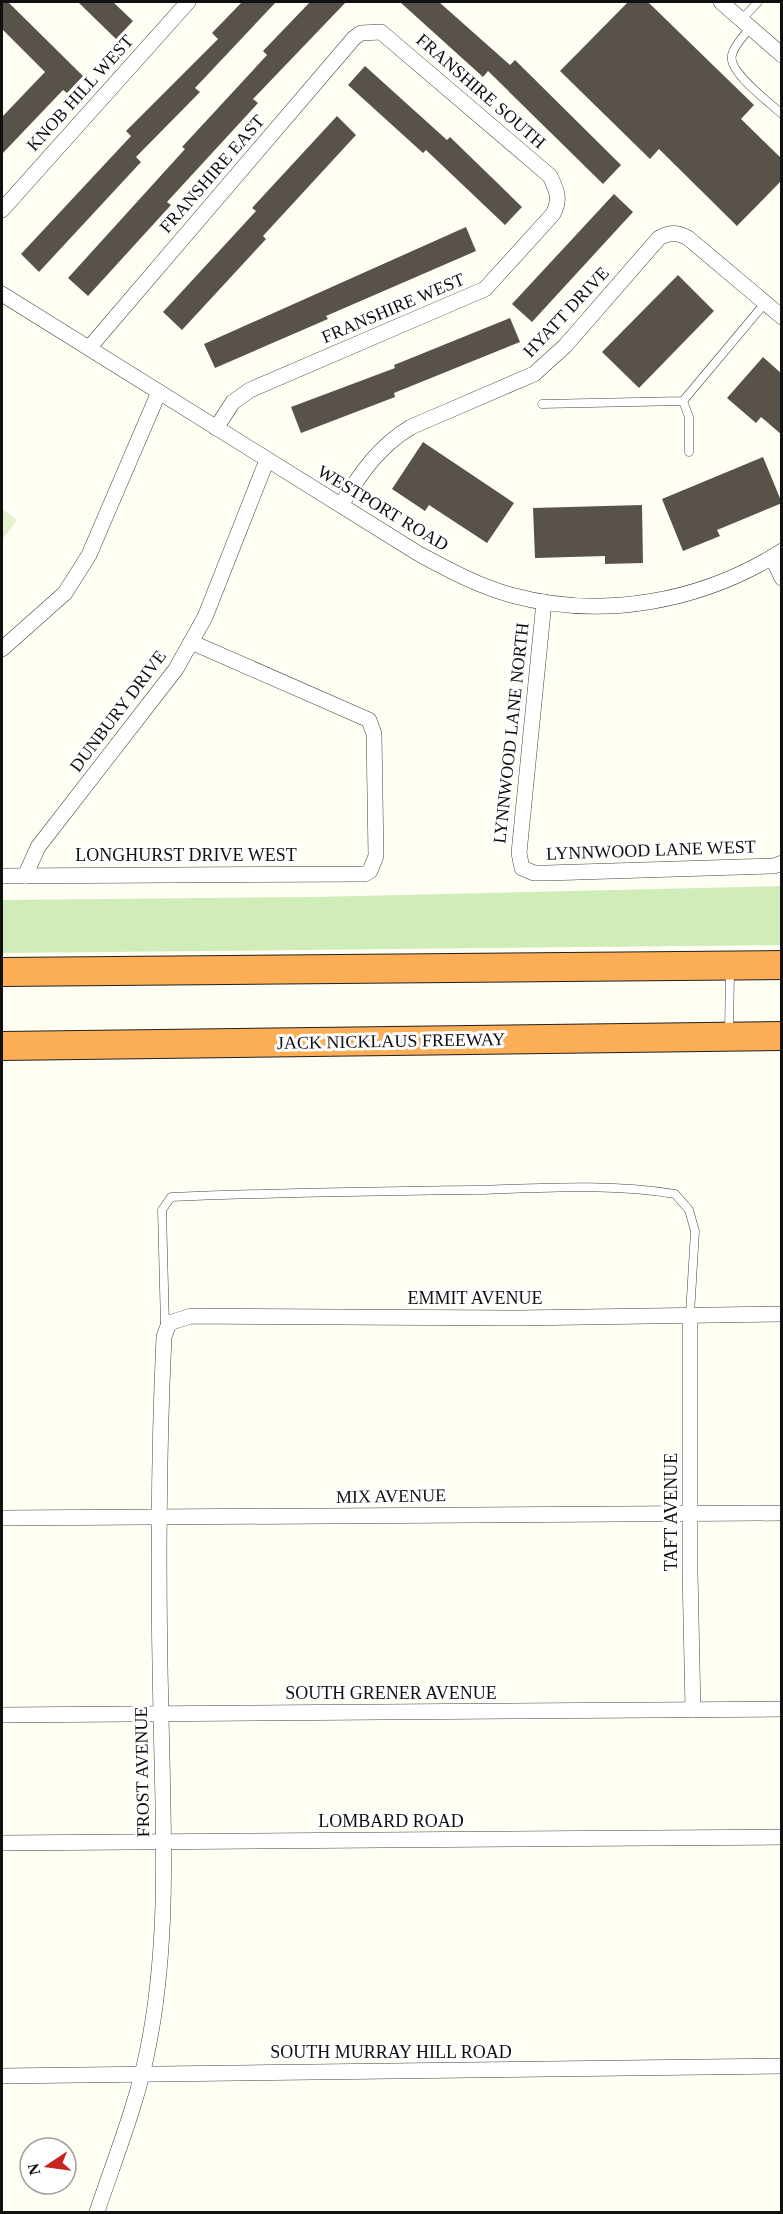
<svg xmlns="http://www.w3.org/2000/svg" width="783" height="2214" viewBox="0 0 783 2214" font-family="'Times New Roman',serif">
  <rect width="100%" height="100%" fill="#fffef3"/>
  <polygon fill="#d0ecb9" points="781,886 781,945 2,953 2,900 314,897"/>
  <polygon fill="#e2f3cc" points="2,509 17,520 2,540 2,508"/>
  <g fill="#59524b">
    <polygon points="2,2 8,2 83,76 67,93 63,90 2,154 2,117 45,72 2,29"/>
    <polygon points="78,2 113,2 133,21 116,39"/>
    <polygon points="242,2 276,2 195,88 200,92 136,157 141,162 39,272 21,254 131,136 126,131 218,39 212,33"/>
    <polygon points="310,2 346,2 253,99 258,103 167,202 171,205 88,296 68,278 185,149 182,147 267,55 263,51"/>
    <polygon points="400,2 439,2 510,65 515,60 621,165 603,184 488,71 483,77"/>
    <polygon points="628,2 648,2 754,105 741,119 782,159 782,180 737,226 659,149 650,159 560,71"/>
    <polygon points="365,66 447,140 450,137 522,207 505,225 426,150 423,153 348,85"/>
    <polygon points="337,116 356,135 263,236 266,239 182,330 163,312 256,211 252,208"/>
    <polygon points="614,194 633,212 532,322 512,304"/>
    <polygon points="466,227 476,251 326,316 328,319 215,368 204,344"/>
    <polygon points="678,275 714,311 639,388 602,352"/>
    <polygon points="510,318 520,342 394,393 395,397 301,433 291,407 395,368 394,365"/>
    <polygon points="763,357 782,374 782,435 761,417 756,423 727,398"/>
    <polygon points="423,442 514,503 487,543 429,505 425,511 392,489"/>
    <polygon points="763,457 782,503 717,530 720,536 683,551 662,499"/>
    <polygon points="642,505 643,563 605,564 605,556 535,558 533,508"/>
  </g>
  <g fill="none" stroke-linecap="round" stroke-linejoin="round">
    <defs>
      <g id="lane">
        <polyline points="741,20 758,2"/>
        <path d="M750,28C744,36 734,45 732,55C727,71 770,103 782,114"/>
        <polyline points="683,401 689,417 689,452"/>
        <polyline points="542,404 683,401 765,303"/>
        <polyline points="729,1032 730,972"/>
        <path d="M165,1326L162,1210L171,1197C273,1193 374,1191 476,1190C542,1188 610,1183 675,1194L689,1210L695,1231L690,1314"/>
      </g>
      <g id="street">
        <polyline points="721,2 782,55"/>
        <polyline points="2,210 188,2"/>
        <path d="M2,294L419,554C449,570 478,586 511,595C602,620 702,602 782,551"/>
        <path d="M89,348L354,38L361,33L381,32L550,176C557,191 561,199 553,214L485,289L250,390L233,402L216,428"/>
        <path d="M341,505C360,474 379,446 411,427L534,374L565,346L659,238C670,232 677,232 688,238L782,317"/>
        <polyline points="772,557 782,578"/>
        <polyline points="544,602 519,853 522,868 534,873 547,873 774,866 782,863"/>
        <polyline points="2,649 65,593 89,555 159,392"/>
        <polyline points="2,876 365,874 370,871 376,856 374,734 369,720 191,642"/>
        <polyline points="25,876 38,847 176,669 205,617 267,460"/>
        <polyline points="690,1314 690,1572 693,1710"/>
        <polyline points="2,1518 782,1513"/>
        <polyline points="2,1715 782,1709"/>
        <polyline points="2,1843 782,1837"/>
        <polyline points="2,2076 782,2066"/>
        <path d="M97,2212C115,2158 137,2104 148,2048C170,1939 163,1824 161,1714C158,1588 158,1463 164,1337L169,1323L191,1316L519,1318L782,1314"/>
      </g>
      <g id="highway">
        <polyline points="2,972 782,965"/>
        <polyline points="2,1046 782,1036"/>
      </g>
    </defs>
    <use href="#lane" stroke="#434343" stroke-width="9"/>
    <use href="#street" stroke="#434343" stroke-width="16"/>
    <use href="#highway" stroke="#212121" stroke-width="30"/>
    <use href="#lane" stroke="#fff" stroke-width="8"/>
    <use href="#street" stroke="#fff" stroke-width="15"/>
    <use href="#highway" stroke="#fbae55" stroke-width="28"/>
  </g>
  <g text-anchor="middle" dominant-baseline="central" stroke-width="6" stroke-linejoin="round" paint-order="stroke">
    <g font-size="18" fill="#101010" stroke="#fff">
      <text transform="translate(481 91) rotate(41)">FRANSHIRE SOUTH</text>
      <text transform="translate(80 93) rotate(-48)">KNOB HILL WEST</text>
      <text transform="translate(212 174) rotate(-49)">FRANSHIRE EAST</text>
      <text transform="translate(393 308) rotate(-23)">FRANSHIRE WEST</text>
      <text transform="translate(566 312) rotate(-47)">HYATT DRIVE</text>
      <text transform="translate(383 508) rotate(31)">WESTPORT ROAD</text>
      <text transform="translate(118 711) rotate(-53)">DUNBURY DRIVE</text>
      <text transform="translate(511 733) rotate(-84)">LYNNWOOD LANE NORTH</text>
      <text transform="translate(651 850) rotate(-2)">LYNNWOOD LANE WEST</text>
      <text x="186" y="855">LONGHURST DRIVE WEST</text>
      <text transform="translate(391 1041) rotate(-1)">JACK NICKLAUS FREEWAY</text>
      <text x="475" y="1298">EMMIT AVENUE</text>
      <text transform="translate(391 1496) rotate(-1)">MIX AVENUE</text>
      <text transform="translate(671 1512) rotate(-90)">TAFT AVENUE</text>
      <text x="391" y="1693">SOUTH GRENER AVENUE</text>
      <text transform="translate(142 1772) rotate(-91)">FROST AVENUE</text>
      <text x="391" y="1821">LOMBARD ROAD</text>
      <text x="391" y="2052">SOUTH MURRAY HILL ROAD</text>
    </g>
  </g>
  <rect width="783" height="2214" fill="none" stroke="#101010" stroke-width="6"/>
  <g transform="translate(48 2166) rotate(257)"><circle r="28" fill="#ffffff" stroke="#9f9f9f" stroke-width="1.5"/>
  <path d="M0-4.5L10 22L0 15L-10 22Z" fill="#c82520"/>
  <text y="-9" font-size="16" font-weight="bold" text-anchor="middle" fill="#101010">N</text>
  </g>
</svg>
